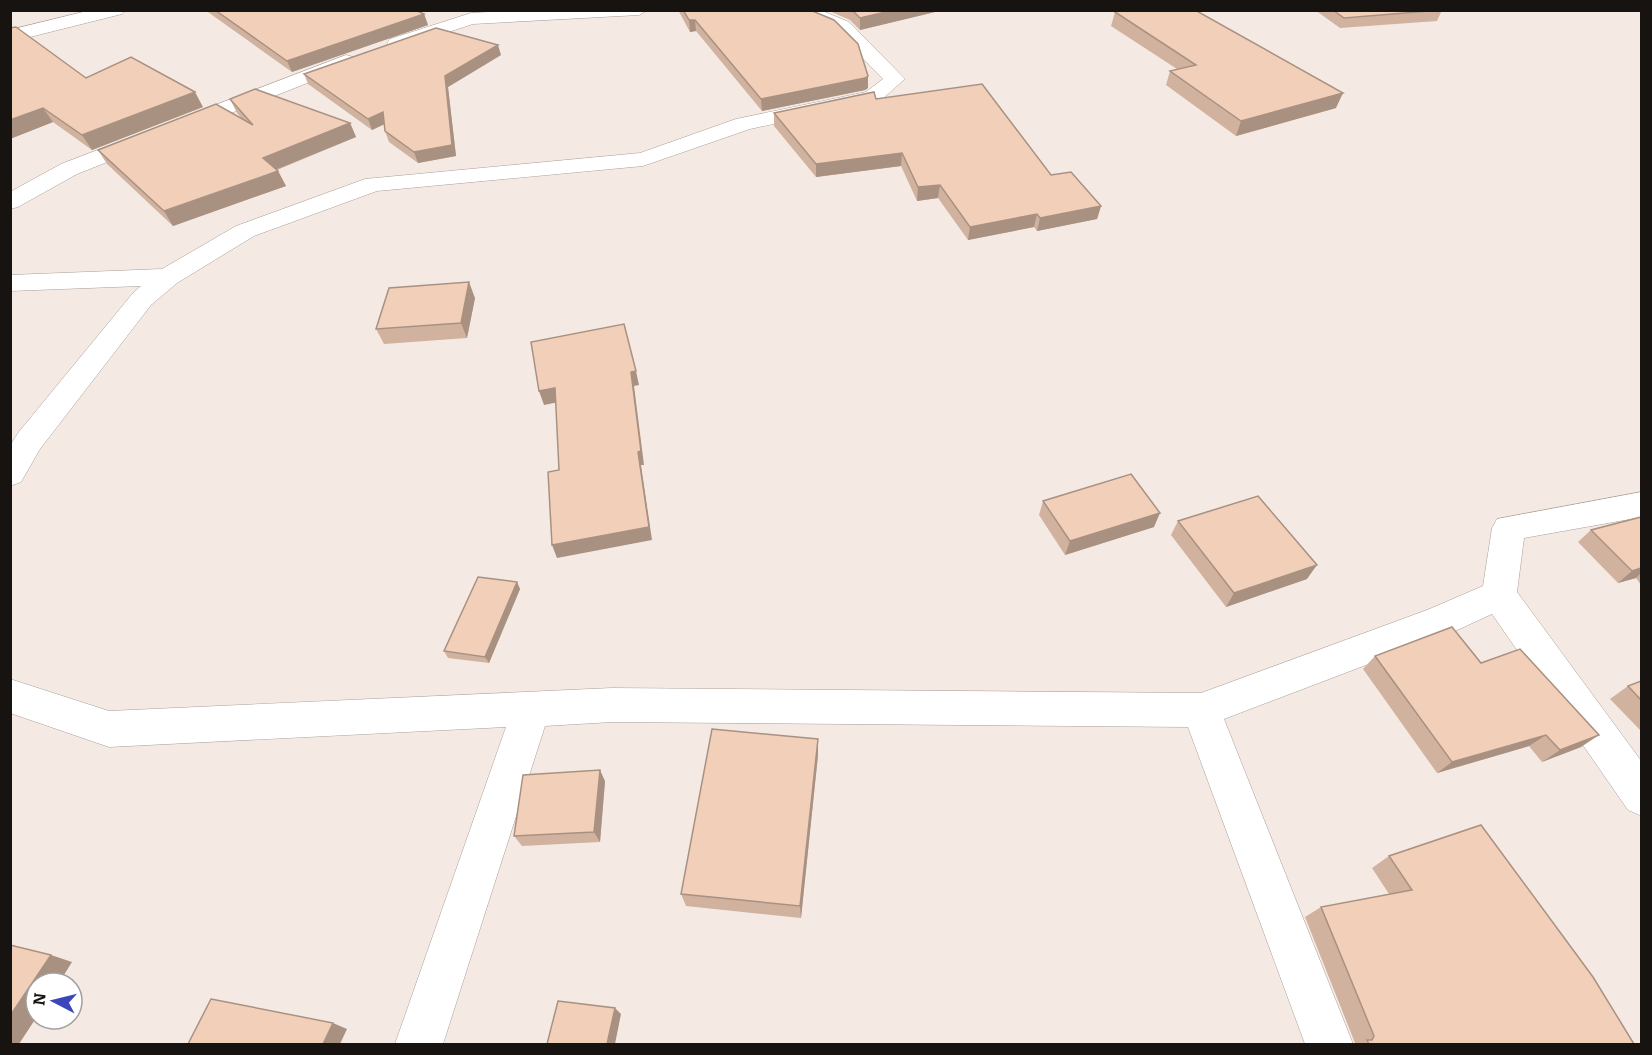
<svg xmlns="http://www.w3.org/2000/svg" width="1652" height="1055" viewBox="0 0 1652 1055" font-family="Bitter,serif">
  <rect width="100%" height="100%" fill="#f5eae3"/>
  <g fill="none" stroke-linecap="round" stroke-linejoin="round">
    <defs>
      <g id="minor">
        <polygon points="91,10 125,10 122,14 10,42 10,30"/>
        <polygon points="526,10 648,10 639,15 473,24 397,49 390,47 387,43 390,39 471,13"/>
        <polygon points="796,10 820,10 849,22 905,79 880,101 750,129 643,166 377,191 254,236 177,283 151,305 40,449 21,482 10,486 10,446 18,433 133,293 141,286 10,291 10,275 162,269 236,226 365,179 640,153 736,119 866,92 883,79 835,30 799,15"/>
        <polygon points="346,55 353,57 356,61 353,65 77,174 18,207 10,209 10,192 61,164"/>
        <polygon points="1642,492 1642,517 1524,538 1517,592 1642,762 1642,816 1628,810 1492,614 1453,632 1224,719 1353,1044 1305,1044 1188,727 612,722 545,726 443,1044 395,1044 506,727 109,747 10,713 10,679 109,711 612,688 1201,693 1427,610 1483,586 1492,528 1497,519"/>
      </g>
    </defs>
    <use href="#minor" stroke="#a99e98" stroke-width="1"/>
    <use href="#minor" fill="#fff" fill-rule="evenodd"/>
  </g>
  <g fill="#d0b29f">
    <polygon points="205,10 415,10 424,14 428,25 292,72"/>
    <polygon points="678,10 810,10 868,76 868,88 865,90 762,111 696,31 690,32"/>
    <polygon points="827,10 935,10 935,12 860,30 850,20"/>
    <polygon points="1315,10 1442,10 1437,21 1340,28"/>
    <polygon points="1115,12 1336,108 1236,136 1166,85 1170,71 1177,69 1111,26"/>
    <polygon points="10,28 86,78 203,107 92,150 53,122 10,139"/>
    <polygon points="501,55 448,87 456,156 418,163 389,142 385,131 384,124 372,130 308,84 304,74"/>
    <polygon points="230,99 350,123 356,137 277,170 278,171 286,186 173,226 107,164 98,150 243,120 237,113"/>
    <polygon points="876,99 1051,175 1101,206 1097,219 1037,231 1034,227 968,240 938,198 917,201 901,166 816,177 774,126 774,113"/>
    <polygon points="475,298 467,338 384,344 376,329"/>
    <polygon points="1043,501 1154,527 1065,555 1039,515"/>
    <polygon points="1641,517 1641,585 1636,578 1618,583 1578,542 1591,530"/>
    <polygon points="1178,521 1307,579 1226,607 1171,535"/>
    <polygon points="517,582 520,589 489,663 448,658 444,651"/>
    <polygon points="1375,656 1481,663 1581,747 1542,762 1529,746 1437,773 1363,669"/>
    <polygon points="1641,681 1641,731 1610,699 1628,686"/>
    <polygon points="818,755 801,918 686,906 681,894"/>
    <polygon points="605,781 600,842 522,846 514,836"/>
    <polygon points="1389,856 1634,1044 1353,1044 1355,1043 1305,917 1321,907 1389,894 1372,868"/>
  </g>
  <g fill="#a99182">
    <polygon points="894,10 935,10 935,12 860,30 860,18"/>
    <polygon points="424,14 428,25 292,72 287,61"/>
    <polygon points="689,20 695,20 696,31 690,32"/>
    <polygon points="498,45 501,55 448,87 456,156 418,163 414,152 445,76"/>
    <polygon points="868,76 868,88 865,90 762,111 761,99"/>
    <polygon points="195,92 203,107 92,150 82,135"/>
    <polygon points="1343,93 1336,108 1236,136 1241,121"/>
    <polygon points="43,108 53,122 10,139 10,120"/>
    <polygon points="383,112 387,123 372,130 368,119"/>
    <polygon points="350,123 356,137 270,172 263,158"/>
    <polygon points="902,153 901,166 816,177 816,164"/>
    <polygon points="278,171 286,186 173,226 164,211"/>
    <polygon points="940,185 938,198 917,201 918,187"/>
    <polygon points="1101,206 1097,219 1037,231 1040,218"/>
    <polygon points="1037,214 1034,227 968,240 970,227"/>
    <polygon points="469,282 475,298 467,338 461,323"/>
    <polygon points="636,371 639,385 634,386 644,465 641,465 652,540 557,558 552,545 638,452 631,372"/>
    <polygon points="555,388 559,402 544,405 539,391"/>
    <polygon points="1160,513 1154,527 1065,555 1070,541"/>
    <polygon points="1317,565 1307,579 1226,607 1234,593"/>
    <polygon points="1641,568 1641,573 1636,578 1618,583 1632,571"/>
    <polygon points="517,582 520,589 489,663 485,657"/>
    <polygon points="1546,735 1529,746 1437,773 1452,762"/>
    <polygon points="1599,735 1581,747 1542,762 1560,750"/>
    <polygon points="818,739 818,755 801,918 800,906"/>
    <polygon points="600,770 605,781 600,842 594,832"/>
    <polygon points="51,955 72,962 59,983 36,983 36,1018 19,1044 10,1044 10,1016"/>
    <polygon points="615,1008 621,1014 615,1044 607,1044"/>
    <polygon points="333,1023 347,1029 340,1044 323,1044"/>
  </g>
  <g fill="#f2cfb9" stroke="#a99182" stroke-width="1.5">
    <polygon points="215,10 415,10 424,14 287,61"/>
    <polygon points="683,10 810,10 834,20 858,44 868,76 865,78 761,99 695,20 689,20"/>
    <polygon points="852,10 894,10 860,18"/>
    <polygon points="1122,10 1195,10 1343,93 1241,121 1170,71 1196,65 1115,12"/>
    <polygon points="1333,10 1441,10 1344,18"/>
    <polygon points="16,27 86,78 131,57 195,92 82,135 43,108 10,120 10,28"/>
    <polygon points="436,28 498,45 445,76 452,145 414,152 385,131 383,112 368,119 304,74"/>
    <polygon points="982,84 1051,175 1071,172 1101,206 1040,218 1037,214 970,227 940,185 918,187 902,153 816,164 774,113 874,92 876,99"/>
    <polygon points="255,89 350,123 263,158 278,171 164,211 98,150 216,104 253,125 230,99"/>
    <polygon points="469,282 461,323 376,329 389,288"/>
    <polygon points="624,324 636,371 631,372 641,451 638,452 649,527 552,545 548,472 559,470 555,388 539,391 531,342"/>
    <polygon points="1131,474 1160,513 1070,541 1043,501"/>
    <polygon points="1258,496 1317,565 1234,593 1178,521"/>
    <polygon points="1641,517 1641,568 1632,571 1591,530"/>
    <polygon points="478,577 517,582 485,657 444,651"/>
    <polygon points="1452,627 1481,663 1520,649 1599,735 1560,750 1546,735 1452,762 1375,656"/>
    <polygon points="1641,681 1641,700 1628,686"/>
    <polygon points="712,729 818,739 800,906 681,894"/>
    <polygon points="600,770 594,832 514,836 523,775"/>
    <polygon points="1481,825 1593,977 1634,1044 1369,1044 1367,1040 1372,1040 1374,1036 1321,907 1412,890 1389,856"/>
    <polygon points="10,945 51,955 10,1016"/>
    <polygon points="211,999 333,1023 323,1044 188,1044"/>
    <polygon points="558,1001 615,1008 607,1044 547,1044"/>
  </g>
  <rect width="1652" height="1055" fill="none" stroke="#171311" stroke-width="24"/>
  <g transform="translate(54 1001) rotate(277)"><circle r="28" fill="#ffffff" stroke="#a2a1a0" stroke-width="1.5"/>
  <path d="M0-4.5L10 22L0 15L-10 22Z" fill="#3b46ba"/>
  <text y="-9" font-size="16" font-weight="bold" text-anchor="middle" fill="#171311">N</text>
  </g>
</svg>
